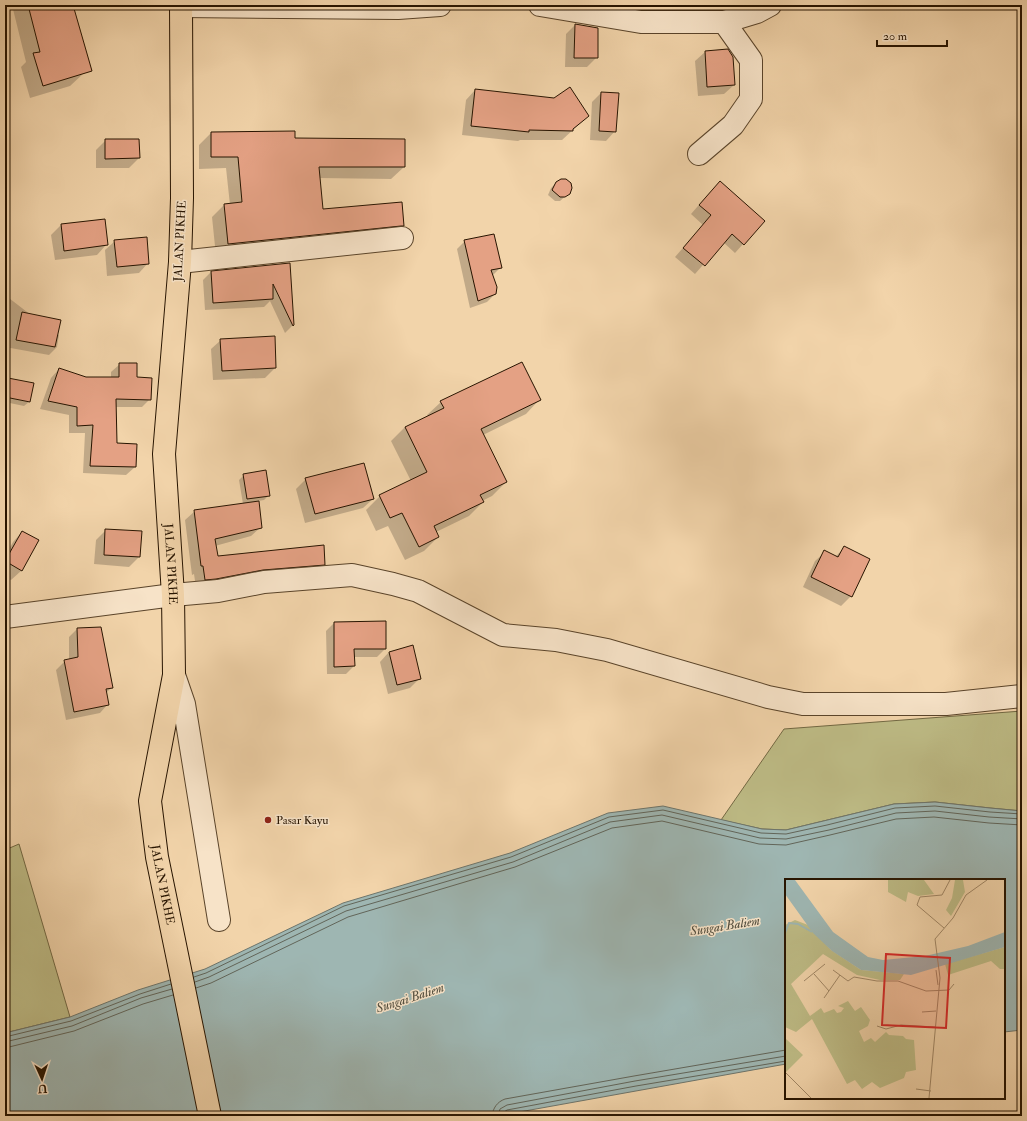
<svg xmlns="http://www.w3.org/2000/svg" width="1027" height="1121" viewBox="0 0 1027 1121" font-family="'IM FELL Double Pica',serif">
  <rect width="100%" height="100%" fill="#f2d4aa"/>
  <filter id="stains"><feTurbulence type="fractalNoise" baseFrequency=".005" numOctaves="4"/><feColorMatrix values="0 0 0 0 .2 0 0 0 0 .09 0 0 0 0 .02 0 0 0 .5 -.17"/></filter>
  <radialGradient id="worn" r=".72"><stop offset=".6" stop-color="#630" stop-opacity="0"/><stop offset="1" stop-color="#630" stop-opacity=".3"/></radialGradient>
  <g fill="#bebc86" stroke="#726843">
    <polygon points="1022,711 1022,811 990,808 935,802 894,804 786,830 762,829 721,820 784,729"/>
    <polygon points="19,844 70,1017 5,1033 5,850"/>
  </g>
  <polygon fill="#9eb6b2" stroke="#6e756b" points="935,802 990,808 1022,811 1022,1030 1004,1032 1004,880 786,880 786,1064 497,1116 5,1116 5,1033 70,1017 138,990 205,969 343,903 510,853 608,813 663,806 762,829 786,830 894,804"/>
  <g fill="#0003">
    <polygon points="12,5 66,5 84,73 70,86 30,98 21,67 26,62"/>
    <polygon points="652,5 685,5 656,16"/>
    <polygon points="575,25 597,57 587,67 565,67 566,34"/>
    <polygon points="727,50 734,85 724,94 698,96 695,61 705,52"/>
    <polygon points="475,90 588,116 562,140 520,140 518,141 462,135 466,100"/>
    <polygon points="601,93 615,131 606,141 590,140 592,102"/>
    <polygon points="211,133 294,139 404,167 391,179 319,178 322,210 403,226 391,238 216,256 212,217 224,205 230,205 226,168 199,169 199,145"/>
    <polygon points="106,140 139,158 129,168 96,168 96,150"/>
    <polygon points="556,183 569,193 560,201 555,201 548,195 551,188"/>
    <polygon points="711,191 743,244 735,253 723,242 695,274 675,257 703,225 691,214"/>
    <polygon points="104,220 106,245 97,255 55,260 51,235 61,225"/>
    <polygon points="115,241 148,263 139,273 107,276 105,250"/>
    <polygon points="465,241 500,268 492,276 495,294 487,302 470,308 457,249"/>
    <polygon points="289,264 293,325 285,333 270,301 264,307 205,310 203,280 211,272"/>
    <polygon points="5,295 31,315 57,334 59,335 57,347 49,355 5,347"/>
    <polygon points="221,340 275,368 265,378 213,380 211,349"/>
    <polygon points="120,364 136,378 150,399 142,407 115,407 116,444 135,467 126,475 83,473 85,433 69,433 69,415 40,409 51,378 59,369 86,378 111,378 111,372"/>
    <polygon points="9,379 29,402 24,406 5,402 5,382"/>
    <polygon points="539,400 526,414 483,435 506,482 492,496 482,501 483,502 469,516 436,532 438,537 424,551 405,560 388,526 376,531 366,510 380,496 411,481 391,441 405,427 428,416 427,415 441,402"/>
    <polygon points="244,475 269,495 264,500 258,501 261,527 251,536 215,546 217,557 324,564 315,573 196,588 194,574 192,575 185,520 195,511 243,504 239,480"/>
    <polygon points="306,479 373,499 363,508 305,523 296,489"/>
    <polygon points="106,530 139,557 129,567 94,564 96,540"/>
    <polygon points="22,532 38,541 21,571 11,580 5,577 5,556 13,542"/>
    <polygon points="844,548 851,596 841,606 803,587 815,561 825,552 835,557"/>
    <polygon points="334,623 385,649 377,657 353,657 354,666 346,674 327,674 326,631"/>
    <polygon points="78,628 112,687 106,693 108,704 100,713 66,720 56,670 65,661 69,660 69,637"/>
    <polygon points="389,652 420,678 410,688 388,694 380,662"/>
  </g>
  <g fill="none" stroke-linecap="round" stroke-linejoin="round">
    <g stroke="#626559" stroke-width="1">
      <polyline points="194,977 206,973 344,906 511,857 609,817 663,810 761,833 786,834 827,825 895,808 935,806 990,812 1022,814"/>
      <polyline points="195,982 209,977 346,911 513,862 610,822 662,815 760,838 786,839 829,830 896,813 935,811 989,817 1022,819"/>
      <polyline points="196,988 211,983 348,917 515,867 612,828 662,821 759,844 786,845 830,835 896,819 934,817 989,823 1022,825"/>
      <polyline points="5,1037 71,1021 140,994 171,984"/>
      <polyline points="5,1042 72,1026 141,998 172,989"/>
      <polyline points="5,1048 74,1031 143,1004 173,995"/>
      <path d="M492,1116C493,1108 497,1102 505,1099L634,1076L786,1050"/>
      <polyline points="498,1116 500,1109 507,1105 635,1081 786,1056"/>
      <polyline points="503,1116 504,1112 507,1110 636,1086 786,1061"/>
    </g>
  </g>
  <g fill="#e4a184" stroke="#271400">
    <polygon points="28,5 73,5 92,71 43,86 33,53 40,52"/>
    <polygon points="575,24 598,28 598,58 574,58"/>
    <polygon points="728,49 733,57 735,85 707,87 705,51"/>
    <polygon points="570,87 589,116 573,129 573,131 529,130 529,132 471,126 475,89 554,98"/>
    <polygon points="601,92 619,93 616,132 599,131"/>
    <polygon points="295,131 295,138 405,139 405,167 319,167 323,209 402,202 404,226 401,226 228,244 224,204 242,202 238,157 211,157 211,132"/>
    <polygon points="105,139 139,139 140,158 105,159"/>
    <polygon points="561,179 566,179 571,183 572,188 570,194 565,197 560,197 552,190 556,182"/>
    <polygon points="720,181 765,221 744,245 732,234 705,266 683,248 711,215 699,205"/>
    <polygon points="105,219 108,245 64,251 61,224"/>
    <polygon points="494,234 502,268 491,270 497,287 496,294 478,301 464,240"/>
    <polygon points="147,237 149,264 117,267 114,240"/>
    <polygon points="290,263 294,325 293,326 273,284 273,299 213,303 211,271"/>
    <polygon points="22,312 61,320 55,347 16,340"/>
    <polygon points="275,336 276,368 222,371 220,339"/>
    <polygon points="522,362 541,400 481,429 507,482 480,495 484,502 434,526 439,537 419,547 402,513 390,518 379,495 427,472 405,427 444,408 440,401"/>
    <polygon points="119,363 137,363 137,377 152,378 151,400 116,399 117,443 137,444 136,467 90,466 93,425 77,426 77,407 48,401 59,368 86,377 119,377"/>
    <polygon points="8,378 34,383 30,402 5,397"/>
    <polygon points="364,463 374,499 315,514 305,478"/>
    <polygon points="266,470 270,496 247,499 243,474"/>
    <polygon points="259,501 262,528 215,539 218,556 324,545 325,565 263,570 216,579 205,580 203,566 201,566 194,510"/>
    <polygon points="105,529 142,531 140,557 104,555"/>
    <polygon points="22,531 39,540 22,571 5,561"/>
    <polygon points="844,546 870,559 852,597 811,577 824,550 838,557"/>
    <polygon points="386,621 386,649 354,649 355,666 334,667 334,622"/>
    <polygon points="101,627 113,688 106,689 109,705 74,712 64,660 78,657 77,628"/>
    <polygon points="413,645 421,679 397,685 389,652"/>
  </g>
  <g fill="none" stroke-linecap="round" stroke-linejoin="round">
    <defs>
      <g id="minor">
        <polyline points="540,5 641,22 724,22 757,12 770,5"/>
        <polyline points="181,6 398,8 440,5"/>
        <polyline points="699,154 733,125 751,99 751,60 724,22"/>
        <polyline points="180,262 402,238"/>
        <polyline points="5,617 173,595 218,591 264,582 352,575 393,584 418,591 503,635 556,640 607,650 768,697 803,704 946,704 1022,696"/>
        <polyline points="174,675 184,704 219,920"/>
      </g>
      <g id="highway">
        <path id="s1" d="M181,5L182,198L180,262L164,454L173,595L174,675L150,801L157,857L210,1116"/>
      </g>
    </defs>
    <use href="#minor" stroke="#5a442a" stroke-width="24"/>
    <use href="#highway" stroke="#271400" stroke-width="24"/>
    <use href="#minor" stroke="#f7e3c8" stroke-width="22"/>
    <use href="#highway" stroke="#f2d4aa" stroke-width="22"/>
  </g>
  <circle fill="#8f2418" stroke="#f7e3c8" stroke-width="1.5" cx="268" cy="820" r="4"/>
  <g text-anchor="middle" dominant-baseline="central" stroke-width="3" stroke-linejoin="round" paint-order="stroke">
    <g font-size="12" fill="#271400" stroke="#f7e3c8">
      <text transform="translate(180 241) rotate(-87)">JALAN PIKHE</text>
      <text stroke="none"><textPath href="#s1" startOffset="560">JALAN PIKHE</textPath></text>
      <text stroke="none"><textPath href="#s1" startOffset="884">JALAN PIKHE</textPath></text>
    </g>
    <g font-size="12" fill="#271400" stroke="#f7e3c8" text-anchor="start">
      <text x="276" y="820">Pasar Kayu</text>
    </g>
    <g font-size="13" font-style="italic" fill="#514d3e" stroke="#f7e3c8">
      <text transform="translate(725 926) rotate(-9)">Sungai Baliem</text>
      <text transform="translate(410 998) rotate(-18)">Sungai Baliem</text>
    </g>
  </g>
  <g transform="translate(785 879)">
    <rect width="220" height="220" fill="#f2d4aa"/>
    <path d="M103,1H139L149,15L133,17L123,13L121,23L103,13ZM170,1H178L180,13L166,37L161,31L167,19ZM10,41L23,46L46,71L76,91L119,95L115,101H95L72,96L38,75L6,105L25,137L36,129L39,134L49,130L52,134L56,133L59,129L53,127L63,122L70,132L76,128L85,141L83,147L74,152L79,163L86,159L90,163L101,153L104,156L118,157L121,160L129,161L131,191L121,193L119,199L95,209L87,203L77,210L70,201L62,205L27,140L11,153L0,148V46ZM220,68V90H215L206,82L163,96L160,85ZM0,159L18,176L1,193H0Z" fill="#bebc86"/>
    <path d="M0,1H10L48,53L83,78L98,81L140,77L183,67L220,53V68L126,96L76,91L47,72L28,54L0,15Z" fill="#9eb6b2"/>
    <path fill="none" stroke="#9eb6b2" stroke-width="2" d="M0,54L4,44L13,45L27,53"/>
    <path fill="none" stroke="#a18766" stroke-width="1" d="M159,49L132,26L135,18L157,16L165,1M48,91L63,102L69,98L92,102H113L141,112L164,111L169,105M151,91L153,106M29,95L44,112M19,102L40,85M39,119L55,96M137,133L151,132M92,147L101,150L116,146L150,148M0,193L26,219M131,210L146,212M144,219L155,99L150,60L168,39L181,16L202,1"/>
    <path fill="#d62828" fill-opacity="0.15" stroke="#d62828" stroke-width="2" d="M101,75L165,79L161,149L97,146Z"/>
    <rect width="220" height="220" fill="none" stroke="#271400" stroke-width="2"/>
  </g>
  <rect width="1027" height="1121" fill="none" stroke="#f2d4aa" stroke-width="20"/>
  <rect x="6" y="6" width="1015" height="1109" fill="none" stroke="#271400" stroke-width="2"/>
  <rect x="10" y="10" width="1007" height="1101" fill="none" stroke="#271400"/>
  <g transform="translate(42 1079) rotate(177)" stroke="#f7e3c8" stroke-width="3" paint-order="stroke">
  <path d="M0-3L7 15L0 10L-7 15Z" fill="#271400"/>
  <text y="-6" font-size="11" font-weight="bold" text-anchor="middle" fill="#271400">U</text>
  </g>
  <path d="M877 40v6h70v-6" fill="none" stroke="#271400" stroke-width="2"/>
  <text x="883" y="40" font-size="12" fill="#271400" stroke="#f7e3c8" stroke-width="3" paint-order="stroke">20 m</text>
  <rect width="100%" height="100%" filter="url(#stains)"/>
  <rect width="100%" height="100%" fill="url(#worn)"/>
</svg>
